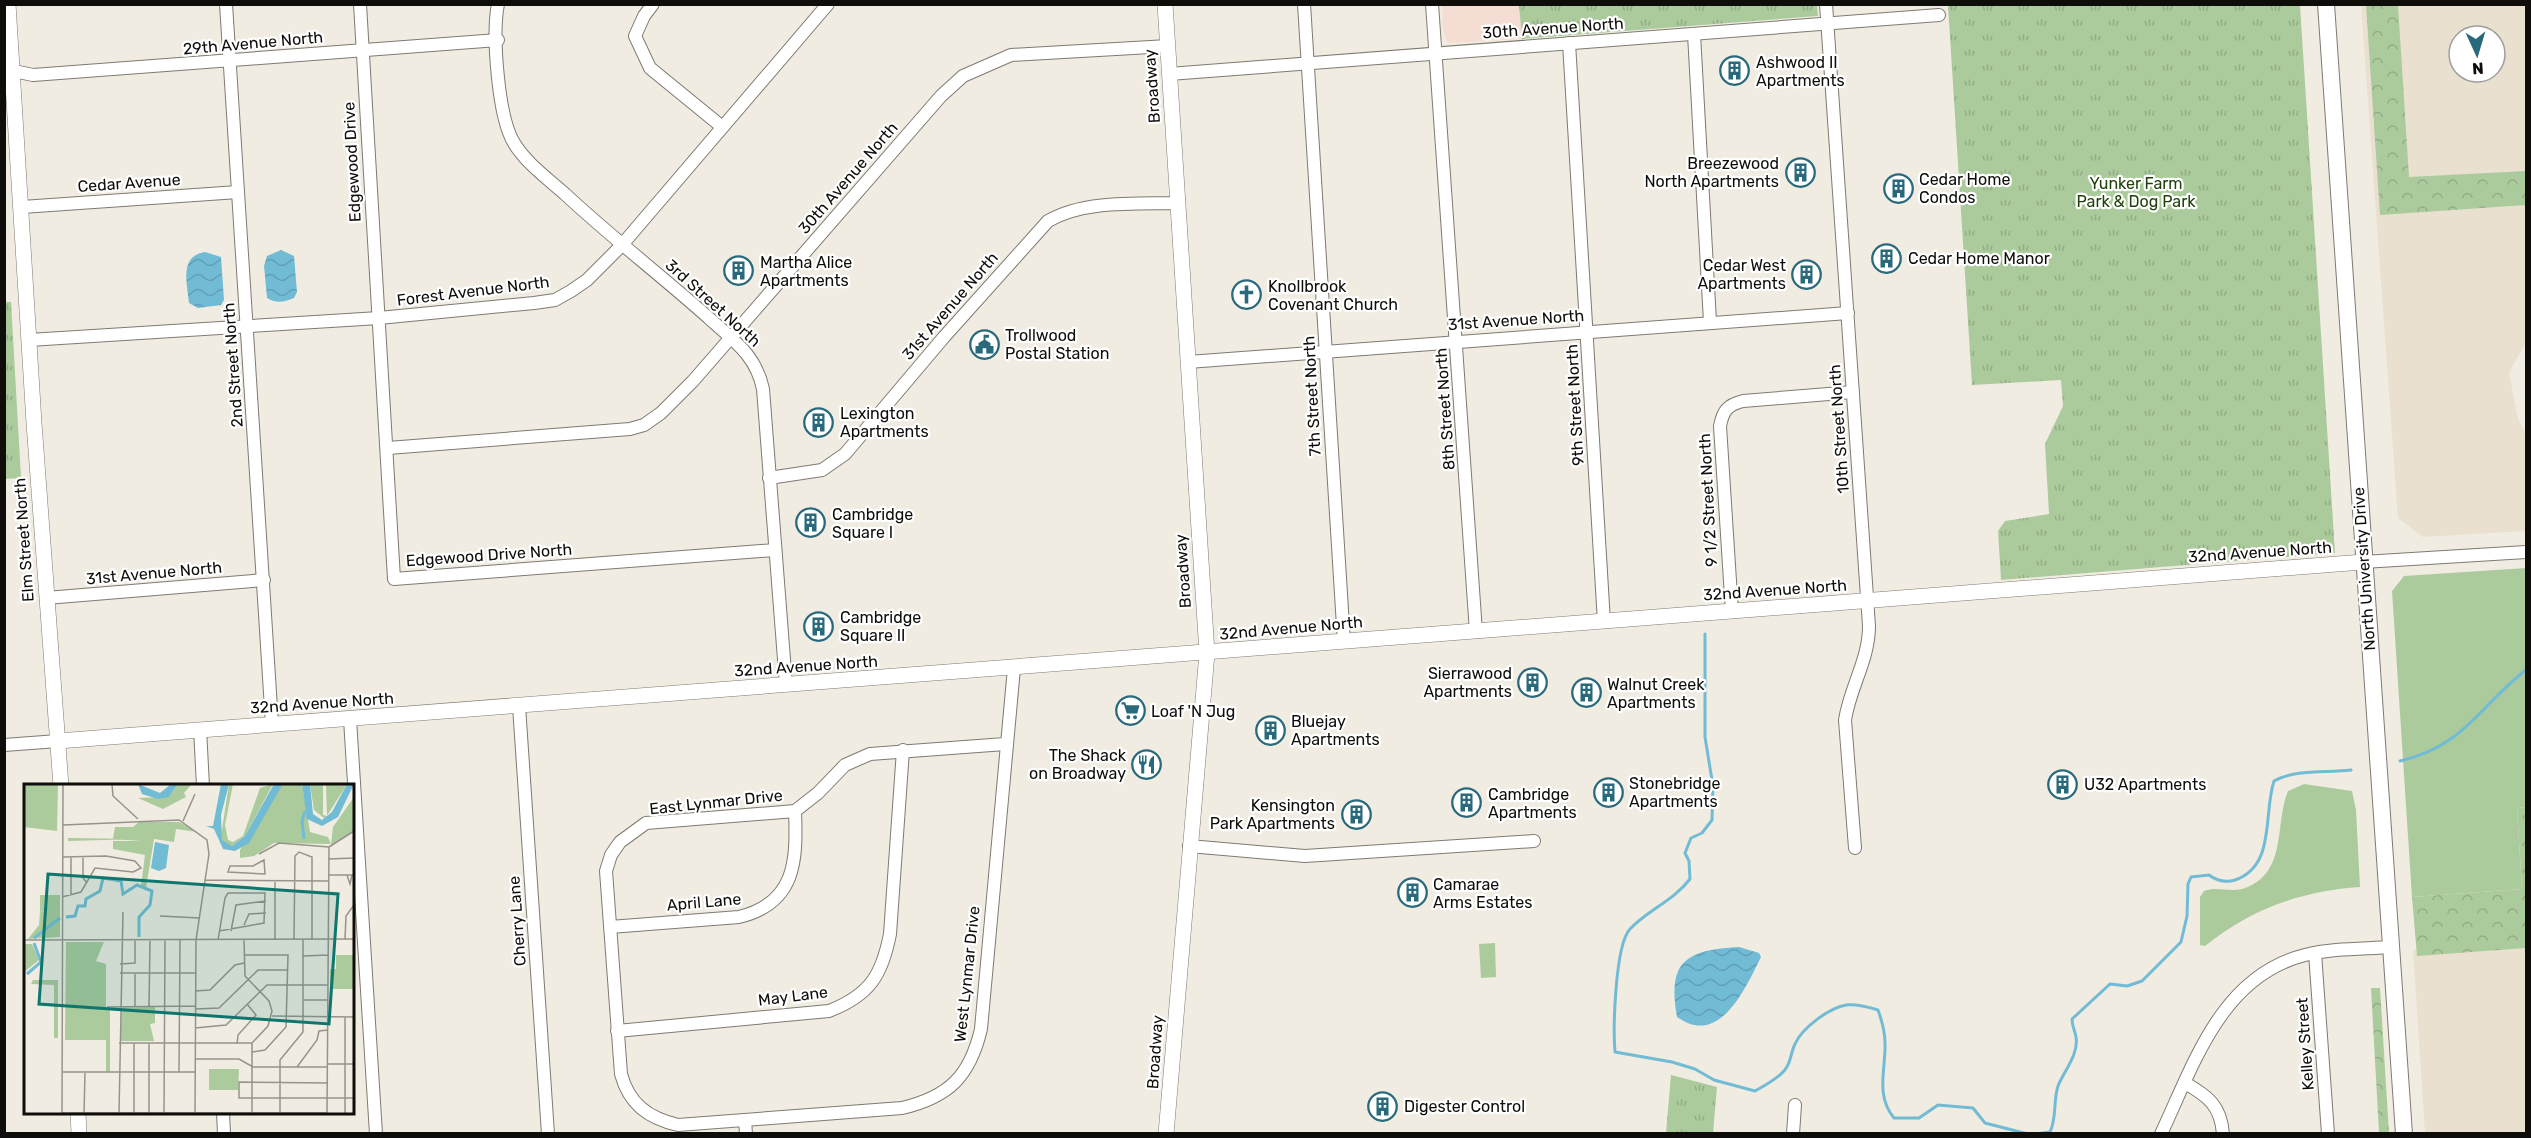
<svg xmlns="http://www.w3.org/2000/svg" width="2531" height="1138" viewBox="0 0 2531 1138" font-family="Rubik,sans-serif">
  <defs>
    <pattern id="forest-crowns" width="20" height="18" patternUnits="userSpaceOnUse" patternTransform="scale(1.5)"><rect width="20" height="18" fill="#abcb9d"/><path d="M2 6a3 3 0 1 1 6 0M12 15a3 3 0 1 1 6 0" fill="none" stroke="#92ad86"/></pattern>
    <pattern id="park-tufts" width="24" height="20" patternUnits="userSpaceOnUse" patternTransform="scale(1.5)"><rect width="24" height="20" fill="#abcb9d"/><path d="M3 7l-1-3M5 7V3M7 7l1-3M15 17l-1-3M17 17v-4M19 17l1-3" fill="none" stroke="#92ad86"/></pattern>
    <pattern id="water-waves" width="16" height="10" patternUnits="userSpaceOnUse" patternTransform="scale(1.5)"><rect width="16" height="10" fill="#71bbd5"/><path d="M0 5q4-4 8 0t8 0" fill="none" stroke="#61a0b6"/></pattern>
  </defs>
  <rect width="100%" height="100%" fill="#f1ece2"/>
  <g fill="#e9e0cf" fill-rule="evenodd">
    <path d="M2361,5H2526V342L2509,373L2518,419L2526,433V531L2423,537L2398,518ZM2459,36H2495V72H2459Z"/>
    <polygon points="2526,942 2526,1133 2425,1133 2413,950"/>
  </g>
  <polygon fill="#f5ddd3" points="1442,5 1519,5 1522,39 1448,43 1443,30"/>
  <g fill="#abcb9d">
    <polygon points="2526,568 2526,807 2517,808 2522,889 2412,897 2392,591 2404,576"/>
    <path d="M2304,784L2352,791L2356,810L2360,887C2301,891 2251,909 2205,946L2200,945V897L2204,891C2217,886 2232,893 2245,888C2288,872 2274,825 2288,791Z"/>
    <polygon points="1495,943 1496,977 1481,978 1479,944"/>
  </g>
  <g fill="url(#forest-crowns)">
    <polygon points="2366,5 2398,5 2409,177 2526,171 2526,205 2380,215"/>
    <polygon points="2526,807 2526,948 2417,956 2412,897 2522,889 2517,808"/>
    <polygon points="2371,988 2380,988 2389,1133 2379,1133"/>
  </g>
  <g fill="url(#park-tufts)">
    <polygon points="1817,4 1818,16 1522,39 1519,5"/>
    <polygon points="1948,5 2300,5 2335,553 2001,580 1998,531 2005,521 2049,514 2045,444 2063,406 2061,380 1972,385"/>
    <polygon points="5,302 11,302 21,478 5,479"/>
    <polygon points="1671,1075 1717,1087 1713,1133 1666,1133"/>
  </g>
  <g fill="url(#water-waves)">
    <path d="M281,250L294,256L297,292L294,298C284,302 277,304 267,298L264,266L267,256Z"/>
    <path d="M205,252L221,257L224,300L221,305L198,308L189,303C187,283 179,256 205,252Z"/>
    <path d="M1739,947L1759,953L1761,957C1746,987 1720,1048 1677,1017C1667,961 1686,950 1739,947Z"/>
  </g>
  <g fill="none" stroke-linecap="round" stroke-linejoin="round">
    <g stroke="#71bbd5" stroke-width="3">
      <path d="M1705,634V737L1713,786L1712,820L1702,833L1691,838L1685,853L1689,861L1690,879C1673,901 1648,910 1630,929C1615,945 1613,1029 1615,1052L1672,1062L1695,1069L1714,1080L1755,1091C1764,1086 1774,1080 1781,1074C1791,1066 1790,1054 1795,1044C1802,1028 1829,1008 1846,1005C1857,1004 1868,1007 1878,1010C1882,1021 1885,1032 1885,1043C1886,1069 1875,1095 1894,1118H1919L1938,1105L1973,1108L1985,1123L2028,1134"/>
      <path d="M2400,761C2465,746 2479,706 2526,670"/>
      <path d="M2034,1134L2050,1132C2057,1118 2053,1101 2058,1086C2064,1071 2079,1054 2076,1037C2075,1030 2072,1027 2072,1019L2110,984L2127,986L2142,981L2181,942L2187,916L2188,884L2191,877L2209,875C2217,881 2225,883 2235,880C2276,866 2263,814 2274,781C2295,769 2326,773 2351,770"/>
    </g>
    <defs>
      <g id="minor">
        <polyline points="226,4 272,724"/>
        <polyline points="360,4 394,579 775,550"/>
        <path d="M498,4C492,35 498,117 514,143C526,163 547,178 565,194C612,238 662,276 710,319C734,341 756,355 763,389L786,685"/>
        <polyline points="653,4 644,16 635,36 650,68 721,126"/>
        <polyline points="1304,4 1344,642"/>
        <polyline points="1432,4 1476,632"/>
        <path d="M1826,4L1869,626C1869,660 1850,687 1845,720L1855,848"/>
        <polyline points="1694,34 1710,322"/>
        <polyline points="1569,43 1604,622"/>
        <polyline points="4,69 33,75 498,40"/>
        <polyline points="1169,74 1939,15"/>
        <polyline points="22,207 238,192"/>
        <polyline points="29,340 379,318 534,303 555,300 571,291 587,280 621,246 828,4"/>
        <polyline points="1188,362 1848,313"/>
        <polyline points="388,448 630,429 644,425 661,413 693,381 941,96 963,76 1011,55 1168,46"/>
        <path d="M769,478L822,470L845,454L944,337L1048,221C1084,200 1136,204 1178,203"/>
        <polyline points="2363,562 2526,552"/>
        <polyline points="46,598 264,580"/>
        <path d="M1732,612L1720,426C1723,411 1727,405 1743,401L1853,392"/>
        <polyline points="519,706 548,1134"/>
        <polyline points="350,719 376,1134"/>
        <polyline points="200,729 203,786"/>
        <path d="M1005,744L870,754L845,765L818,793L795,811L646,823L620,842L611,855L606,871L621,1074C629,1104 648,1118 678,1125L902,1108C949,1097 970,1076 981,1029L1014,668"/>
        <polyline points="4,745 58,741"/>
        <polyline points="1189,846 1305,856 1534,841"/>
        <path d="M610,927L739,917C796,903 797,861 795,811"/>
        <polyline points="2315,953 2328,1134"/>
        <path d="M617,1031L829,1011C870,995 882,975 890,934L903,750"/>
        <path d="M2185,1083C2208,1096 2221,1106 2223,1134"/>
        <polyline points="223,1112 224,1134"/>
        <polyline points="745,1120 746,1134"/>
        <polyline points="1793,1134 1795,1105"/>
        <path d="M2161,1134C2194,1064 2221,976 2305,955C2333,948 2363,949 2392,947"/>
      </g>
      <g id="tertiary">
        <polyline points="8,4 34,423 61,786"/>
        <polyline points="1165,4 1207,653 1166,1134"/>
        <polyline points="58,741 2363,562"/>
        <polyline points="78,1112 79,1134"/>
      </g>
      <polyline id="secondary" points="2326,4 2404,1134"/>
    </defs>
    <use href="#minor" stroke="#7f7a71" stroke-width="14"/>
    <use href="#tertiary" stroke="#7f7a71" stroke-width="16"/>
    <use href="#secondary" stroke="#7f7a71" stroke-width="18"/>
    <use href="#minor" stroke="#fff" stroke-width="12"/>
    <use href="#tertiary" stroke="#fff" stroke-width="15"/>
    <use href="#secondary" stroke="#fff" stroke-width="16"/>
  </g>
  <defs>
    <symbol id="building-ring" viewBox="-11 -11 22 22"><circle r="9.5" fill="#fff" stroke="#28697c" stroke-width="1.5"/><path d="M-4-6H4V6H1V3H-1V6H-4ZM-2.5-4.3h1.7v1.8h-1.7ZM.8-4.3h1.7v1.8H.8ZM-2.5-1h1.7V.8h-1.7ZM.8-1h1.7V.8H.8Z" fill="#28697c"/></symbol>
    <symbol id="church-ring" viewBox="-11 -11 22 22"><circle r="9.5" fill="#fff" stroke="#28697c" stroke-width="1.5"/><path d="M-1.2-6h2.4v3.5h3.3v2.4h-3.3V6h-2.4V-.1h-3.3v-2.4h3.3Z" fill="#28697c"/></symbol>
    <symbol id="civic-ring" viewBox="-11 -11 22 22"><circle r="9.5" fill="#fff" stroke="#28697c" stroke-width="1.5"/><path d="M-.6-6.5H3V-4.5H.6V-3L4-1V1h2V6H-6V1h2V-1L-.6-3ZM-1.2 2.5V6h2.4V2.5Z" fill="#28697c"/></symbol>
    <symbol id="supermarket-ring" viewBox="-11 -11 22 22"><circle r="9.5" fill="#fff" stroke="#28697c" stroke-width="1.5"/><path d="M-6-5.5h2.5l.6 2H6L4.5 2H-2.5L-4.4-4H-6ZM-1.5 3.2a1.3 1.3 0 1 0 .1 0ZM3 3.2a1.3 1.3 0 1 0 .1 0Z" fill="#28697c"/></symbol>
    <symbol id="restaurant-ring" viewBox="-11 -11 22 22"><circle r="9.5" fill="#fff" stroke="#28697c" stroke-width="1.5"/><path d="M-5-6h1v4h1v-4h1v4h1v-4h1v5L-1.5 .5V6h-2V.5L-5-1ZM5-6V6H3V1.5H1.5Q1.5-4 5-6Z" fill="#28697c"/></symbol>
  </defs>
  <g fill-rule="evenodd">
    <use href="#building-ring" x="1718" y="54" width="33" height="33"/>
    <use href="#building-ring" x="1784" y="156" width="33" height="33"/>
    <use href="#building-ring" x="1882" y="172" width="33" height="33"/>
    <use href="#building-ring" x="1870" y="242" width="33" height="33"/>
    <use href="#building-ring" x="722" y="254" width="33" height="33"/>
    <use href="#building-ring" x="1790" y="258" width="33" height="33"/>
    <use href="#church-ring" x="1230" y="278" width="33" height="33"/>
    <use href="#civic-ring" x="968" y="328" width="33" height="33"/>
    <use href="#building-ring" x="802" y="406" width="33" height="33"/>
    <use href="#building-ring" x="794" y="506" width="33" height="33"/>
    <use href="#building-ring" x="802" y="610" width="33" height="33"/>
    <use href="#building-ring" x="1516" y="666" width="33" height="33"/>
    <use href="#building-ring" x="1570" y="676" width="33" height="33"/>
    <use href="#supermarket-ring" x="1114" y="694" width="33" height="33"/>
    <use href="#building-ring" x="1254" y="714" width="33" height="33"/>
    <use href="#restaurant-ring" x="1130" y="748" width="33" height="33"/>
    <use href="#building-ring" x="2046" y="768" width="33" height="33"/>
    <use href="#building-ring" x="1592" y="776" width="33" height="33"/>
    <use href="#building-ring" x="1450" y="786" width="33" height="33"/>
    <use href="#building-ring" x="1340" y="798" width="33" height="33"/>
    <use href="#building-ring" x="1396" y="876" width="33" height="33"/>
    <use href="#building-ring" x="1366" y="1090" width="33" height="33"/>
  </g>
  <g text-anchor="middle" dominant-baseline="central" stroke-width="4.5" stroke-linejoin="round" paint-order="stroke">
    <g font-size="16" fill="#0f0d0a" stroke="#fff">
      <text transform="translate(1553 28) rotate(-4)">30th Avenue North</text>
      <text transform="translate(253 43) rotate(-5)">29th Avenue North</text>
      <text transform="translate(1152 86) rotate(-94)">Broadway</text>
      <text transform="translate(352 162) rotate(-93)">Edgewood Drive</text>
      <text transform="translate(848 178) rotate(-49)">30th Avenue North</text>
      <text transform="translate(129 183) rotate(-4)">Cedar Avenue</text>
      <text transform="translate(473 291) rotate(-7)">Forest Avenue North</text>
      <text transform="translate(713 303) rotate(42)">3rd Street North</text>
      <text transform="translate(950 306) rotate(-49)">31st Avenue North</text>
      <text transform="translate(1516 320) rotate(-4)">31st Avenue North</text>
      <text transform="translate(233 365) rotate(-94)">2nd Street North</text>
      <text transform="translate(1312 396) rotate(-93)">7th Street North</text>
      <text transform="translate(1575 405) rotate(-93)">9th Street North</text>
      <text transform="translate(1445 409) rotate(-94)">8th Street North</text>
      <text transform="translate(1839 429) rotate(-94)">10th Street North</text>
      <text transform="translate(1708 500) rotate(-93)">9 1/2 Street North</text>
      <text transform="translate(24 540) rotate(-94)">Elm Street North</text>
      <text transform="translate(2260 552) rotate(-4)">32nd Avenue North</text>
      <text transform="translate(489 555) rotate(-4)">Edgewood Drive North</text>
      <text transform="translate(2364 569) rotate(-94)">North University Drive</text>
      <text transform="translate(1183 571) rotate(-94)">Broadway</text>
      <text transform="translate(154 573) rotate(-5)">31st Avenue North</text>
      <text transform="translate(1775 590) rotate(-4)">32nd Avenue North</text>
      <text transform="translate(1291 628) rotate(-5)">32nd Avenue North</text>
      <text transform="translate(806 666) rotate(-4)">32nd Avenue North</text>
      <text transform="translate(322 703) rotate(-4)">32nd Avenue North</text>
      <text transform="translate(716 802) rotate(-6)">East Lynmar Drive</text>
      <text transform="translate(704 902) rotate(-5)">April Lane</text>
      <text transform="translate(517 921) rotate(-94)">Cherry Lane</text>
      <text transform="translate(967 974) rotate(-84)">West Lynmar Drive</text>
      <text transform="translate(793 996) rotate(-7)">May Lane</text>
      <text transform="translate(2305 1044) rotate(-94)">Kelley Street</text>
      <text transform="translate(1155 1052) rotate(-86)">Broadway</text>
    </g>
    <g font-size="16" fill="#0f0d0a" stroke="#fff" text-anchor="start">
      <text x="1756" y="62">Ashwood II<tspan x="1756" dy="18">Apartments</tspan></text>
      <text x="1779" y="163" text-anchor="end">Breezewood<tspan x="1779" dy="18">North Apartments</tspan></text>
      <text x="1919" y="179">Cedar Home<tspan x="1919" dy="18">Condos</tspan></text>
      <text x="1908" y="258">Cedar Home Manor</text>
      <text x="760" y="262">Martha Alice<tspan x="760" dy="18">Apartments</tspan></text>
      <text x="1786" y="265" text-anchor="end">Cedar West<tspan x="1786" dy="18">Apartments</tspan></text>
      <text x="1268" y="286">Knollbrook<tspan x="1268" dy="18">Covenant Church</tspan></text>
      <text x="1005" y="335">Trollwood<tspan x="1005" dy="18">Postal Station</tspan></text>
      <text x="840" y="413">Lexington<tspan x="840" dy="18">Apartments</tspan></text>
      <text x="832" y="514">Cambridge<tspan x="832" dy="18">Square I</tspan></text>
      <text x="840" y="617">Cambridge<tspan x="840" dy="18">Square II</tspan></text>
      <text x="1512" y="673" text-anchor="end">Sierrawood<tspan x="1512" dy="18">Apartments</tspan></text>
      <text x="1607" y="684">Walnut Creek<tspan x="1607" dy="18">Apartments</tspan></text>
      <text x="1151" y="711">Loaf 'N Jug</text>
      <text x="1291" y="721">Bluejay<tspan x="1291" dy="18">Apartments</tspan></text>
      <text x="1126" y="755" text-anchor="end">The Shack<tspan x="1126" dy="18">on Broadway</tspan></text>
      <text x="1629" y="783">Stonebridge<tspan x="1629" dy="18">Apartments</tspan></text>
      <text x="2084" y="784">U32 Apartments</text>
      <text x="1488" y="794">Cambridge<tspan x="1488" dy="18">Apartments</tspan></text>
      <text x="1335" y="805" text-anchor="end">Kensington<tspan x="1335" dy="18">Park Apartments</tspan></text>
      <text x="1433" y="884">Camarae<tspan x="1433" dy="18">Arms Estates</tspan></text>
      <text x="1404" y="1106">Digester Control</text>
    </g>
    <g font-size="16" fill="#1f4109" stroke="#fff">
      <text x="2136" y="183">Yunker Farm<tspan x="2136" dy="18">Park &amp; Dog Park</tspan></text>
    </g>
  </g>
  <g transform="translate(24 784)">
    <rect width="330" height="330" fill="#f1ece2"/>
    <path d="M0,0H34L33,47L0,43ZM330,13V47L307,61L309,43ZM23,118H36V153L4,155L15,141L16,128L23,127ZM0,160H8L15,176L0,188Z" fill="#abcb9d"/>
    <path d="M154,0H168L160,9L162,13L139,25L114,14L145,13ZM205,0H209L201,41L204,56L209,58L219,52L236,4L249,0L221,52L208,62L199,58L197,52ZM286,0H299V31L303,32L302,0H323L301,35L290,26ZM44,54L117,55L44,57ZM16,111H36V118H23V127L16,128ZM9,196H34V254H30V201L7,200ZM82,224H86V288H82Z" fill="#abcb9d"/>
    <path d="M259,0H278L286,48L304,53L307,60L250,59L230,72L216,74V66ZM115,38H155L173,48L152,45L150,58L130,55L122,104L117,102L121,71L89,65V57H117L89,55L91,43H109ZM42,158H80L72,177L82,180V256H41ZM312,171H330V205H306V185H312ZM131,223V239L126,240L130,257H97V224ZM185,285H215L214,306H185Z" fill="#abcb9d"/>
    <path d="M114,0L136,9L147,0H154L145,13L134,15L118,10ZM197,0H205L197,31L198,56L208,62L221,52L250,0H259L225,59L211,67L199,65L190,45L182,42H189ZM278,0H286L289,30L298,36L308,28L323,0H330L314,33L298,42L283,35ZM131,58L145,61L142,84L135,87L127,84Z" fill="#71bbd5"/>
    <path fill="none" stroke="#71bbd5" stroke-width="3" d="M280,55L278,37L281,27M42,133L51,132L54,122H61L62,115L76,107L79,94L97,97L99,110L113,101L128,107L126,121L115,133V153M10,154L36,134M3,190L17,178L10,159"/>
    <path fill="none" stroke="#97938c" stroke-width="1.5" d="M88,0L89,12L114,35M159,37L171,10M39,41L155,36L183,56L185,70L172,156L171,330M305,63L330,47M235,70L255,59L305,63M39,73L82,72L111,77M59,73V94L63,99M304,75L330,74M240,76L241,90L204,88L206,82H229ZM109,88L117,84L111,77M305,91H330M323,91L326,100L328,91M181,96L305,97M47,112V73M38,113L57,108L71,84L109,88M136,132L175,134M220,141L225,130L242,129M207,147L212,121L242,117M220,155L221,192L245,217L248,227L244,242L228,259V330M251,155V98M270,155L271,72L275,68L288,73V155M321,155L322,132L330,121M0,156L330,155M194,156L201,114L204,109H241L240,139L195,147M220,171H264L262,243L241,266L228,268M279,172L304,171M96,180L111,179V156M96,189H172M171,207L186,206L211,181L220,179M279,216H304M83,223L171,222M111,223V190M125,223L126,156M171,225L195,224L234,186H264M248,232L330,233M171,244L202,241L243,201H304M95,259H228M213,260L214,251L232,231L223,220M171,275H215L229,283H304M304,280H330M273,283L293,256L295,247L304,246M38,288H171M155,288L156,156M304,299L215,298V314H330M38,329H303M38,330L39,0M60,330L61,289M95,330L99,128M110,330V259M125,330V259M140,330L141,156M256,330V276L279,248V155M303,330L305,63M321,330V233"/>
    <path fill="#0f766e" fill-opacity="0.15" stroke="#0f766e" stroke-width="3" d="M24,90L314,110L305,240L15,220Z"/>
    <rect width="330" height="330" fill="none" stroke="#0f0d0a" stroke-width="3"/>
  </g>
  <rect width="2531" height="1138" fill="none" stroke="#0f0d0a" stroke-width="12"/>
  <g transform="translate(2477 54) rotate(176)"><circle r="28" fill="#ffffff" stroke="#9f9e9d" stroke-width="1.5"/>
  <path d="M0-4.5L10 22L0 15L-10 22Z" fill="#28697c"/>
  <text y="-9" font-size="16" font-weight="bold" text-anchor="middle" fill="#0f0d0a">N</text>
  </g>
</svg>
